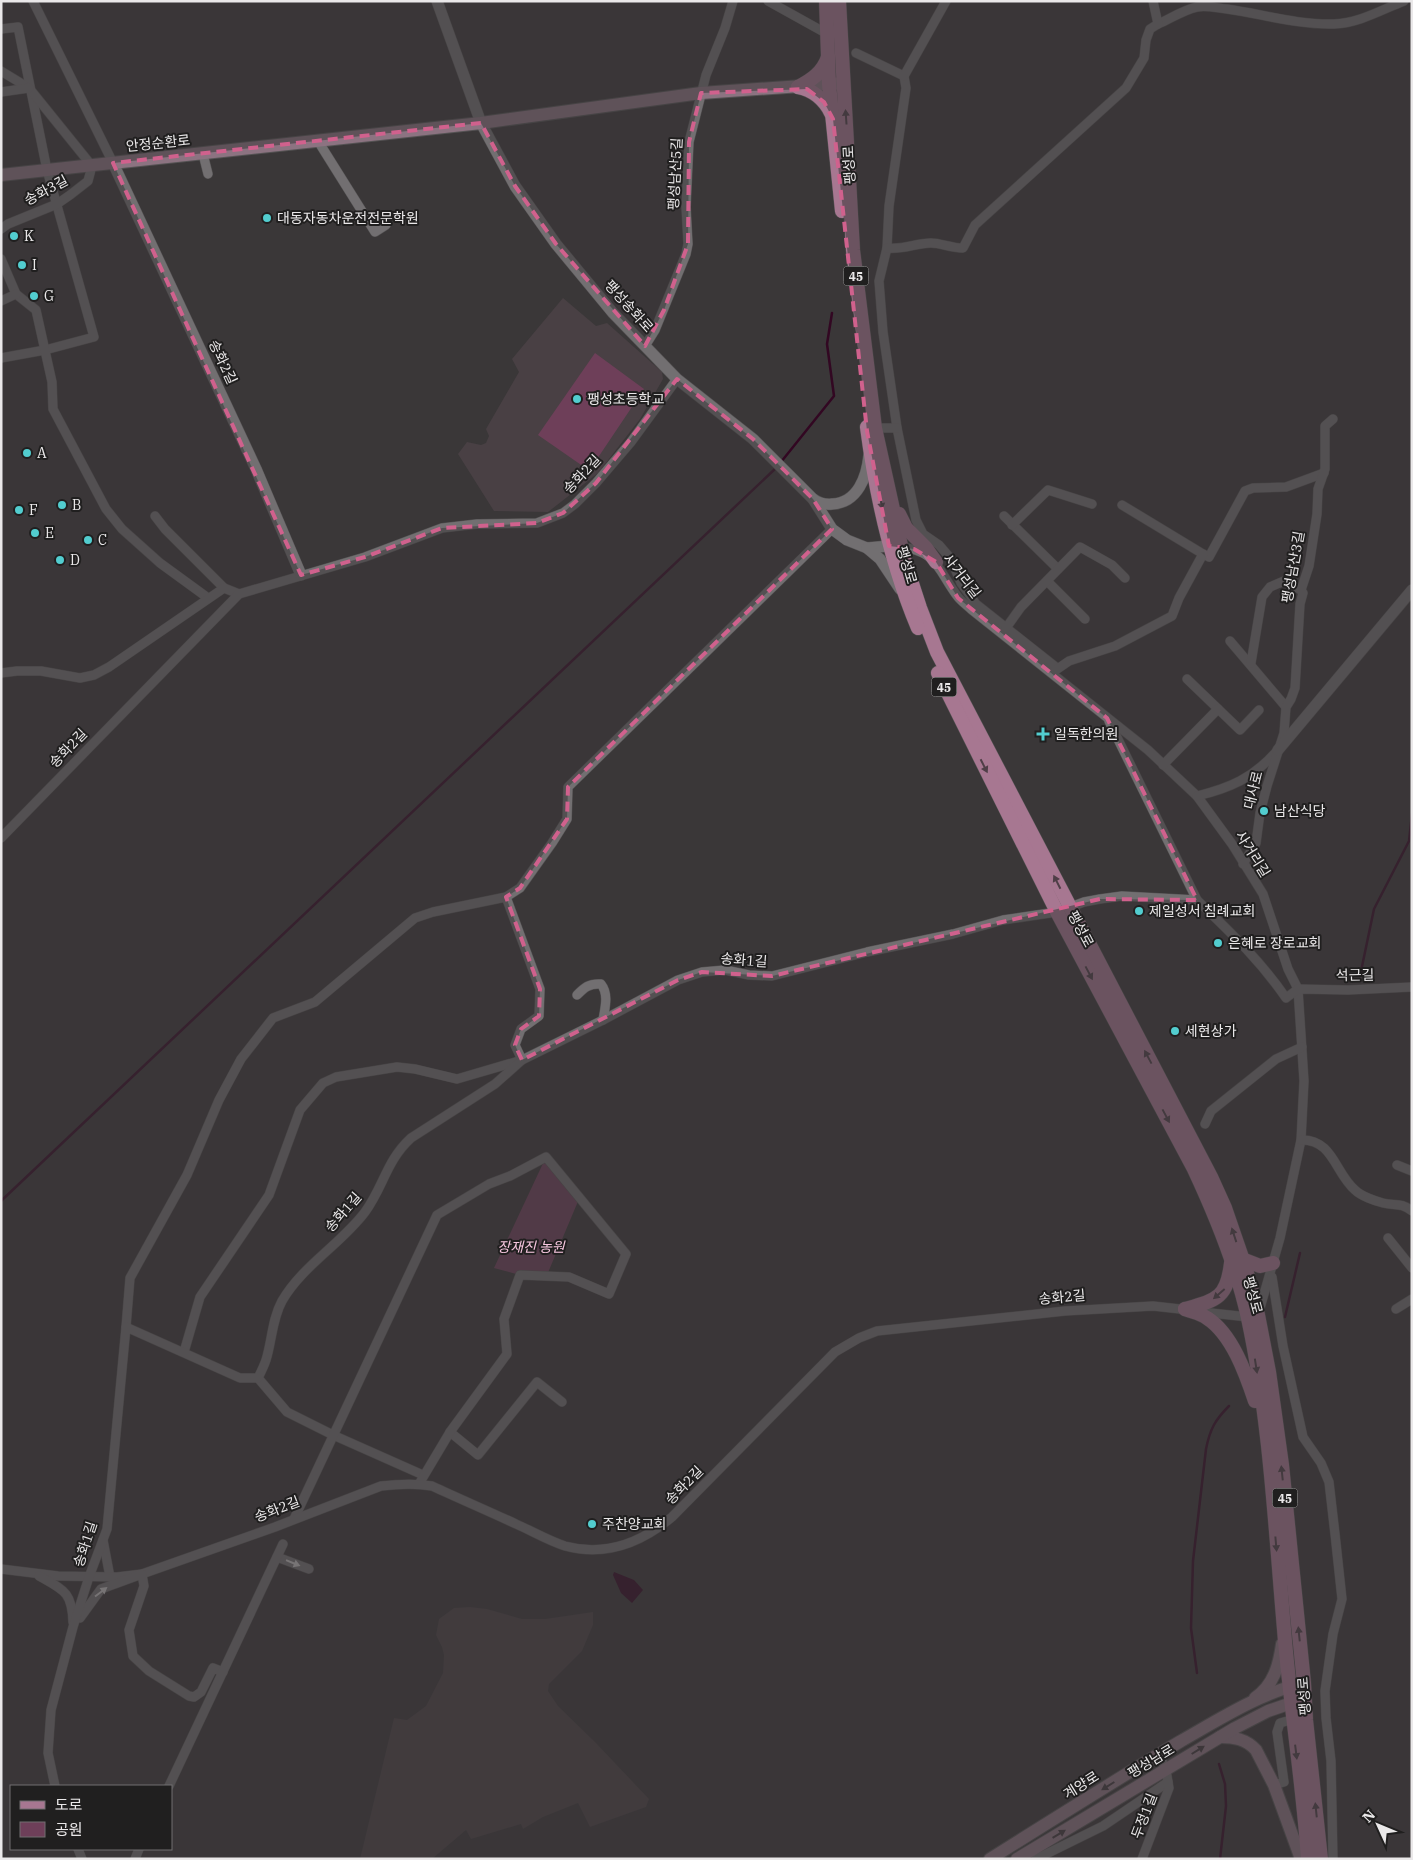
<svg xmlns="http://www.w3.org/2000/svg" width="1413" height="1860" viewBox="0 0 1413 1860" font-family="'IBM Plex Serif','Noto Sans KR',serif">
  <rect width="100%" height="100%" fill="#3a3738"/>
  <g fill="#494044">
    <polygon points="563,298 596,326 607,323 662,372 663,379 640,419 598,473 548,512 494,511 458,454 467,442 481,445 486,443 489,436 486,429 519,372 512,359"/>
    <polygon points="470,1607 487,1609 522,1619 545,1619 593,1612 593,1625 582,1651 549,1684 548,1691 558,1706 596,1743 649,1799 646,1807 590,1827 578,1803 543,1817 523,1829 521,1824 471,1839 466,1830 432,1859 360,1859 394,1718 407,1720 426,1706 443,1673 444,1655 442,1647 436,1635 439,1619 454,1608"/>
  </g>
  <g fill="#6e3f59">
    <polygon points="595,353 644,389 595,462 587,469 538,435"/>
    <polygon points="546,1157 579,1199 547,1275 520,1275 494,1268"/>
  </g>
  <polygon fill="#320722" points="614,1572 634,1580 643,1590 632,1603 621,1593 613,1575"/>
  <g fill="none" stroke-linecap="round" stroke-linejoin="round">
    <g stroke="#320722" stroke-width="2.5">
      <polyline points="781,462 834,396 827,344 832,313"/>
      <polyline points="1360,976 1374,909 1409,841 1412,814"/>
      <polyline points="1,1201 776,468"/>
      <polyline points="1285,1317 1300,1253"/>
      <path d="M1197,1673L1191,1628L1193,1561L1206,1449C1210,1429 1215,1420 1229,1406"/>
      <polyline points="1219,1764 1225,1784 1226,1806 1220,1859"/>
    </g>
    <defs>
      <g id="minor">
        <polyline points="33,1 113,163"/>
        <polyline points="768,1 822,31"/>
        <path d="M1158,24C1170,19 1183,10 1197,7C1206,5 1217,8 1227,9C1262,14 1298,25 1334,24C1359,23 1381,10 1404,1"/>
        <polyline points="1,29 18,27 47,170 94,337 45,350 1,358"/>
        <polyline points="856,53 904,76"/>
        <polyline points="1,71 29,88 92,166 88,181 70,195 57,204 8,224 1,229"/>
        <polyline points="904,76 906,88 889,206 887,248 879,281 883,332 897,428 916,520 923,534 939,545 951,559 961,583 976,604 1057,668"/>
        <polyline points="904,76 946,1"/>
        <polyline points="1,92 29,88"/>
        <polyline points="318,141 375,232 386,225"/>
        <polyline points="203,154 208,174"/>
        <path d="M887,248C905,250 915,243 931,243C941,243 951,248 963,248L975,225L1126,88L1144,58L1146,40L1150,29L1158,24L1153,1"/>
        <polyline points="1,259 16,294 36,310 52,382 53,409 106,509 122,529 160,563 208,598"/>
        <polyline points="1,301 16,294"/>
        <polyline points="645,346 655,330 686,254 688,244 686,207 689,142 706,75 725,28 733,1"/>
        <polyline points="875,428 897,428"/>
        <polyline points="155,516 165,529 224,588"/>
        <polyline points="1004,516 1058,569"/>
        <polyline points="1012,525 1048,490 1092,504"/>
        <path d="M899,547C938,550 938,571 958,597C962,602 968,606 972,610L1148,750L1197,796L1232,844L1263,894L1288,969L1298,989L1304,1081L1301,1140L1280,1238L1258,1315L1248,1317L1202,1312"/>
        <polyline points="1203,554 1209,557 1245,491 1253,488 1286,487 1324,473"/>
        <polyline points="1047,581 1085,619"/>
        <polyline points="1006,628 1021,607 1080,547 1112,565 1125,578"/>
        <polyline points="1230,641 1286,707"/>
        <polyline points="1251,663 1262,597 1270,587 1284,581 1301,590"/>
        <polyline points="1053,672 1069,661 1115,646 1172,616 1179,598 1203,554 1122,505"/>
        <polyline points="1,673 17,671 41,671 80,678 94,675 109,667 224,588 239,594"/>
        <polyline points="1187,679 1240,730 1259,710"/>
        <polyline points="1109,721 1197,900"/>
        <polyline points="1163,765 1218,709"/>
        <path d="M1197,796C1230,788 1253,778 1276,752"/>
        <polyline points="1,838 239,594 365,557 442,528 477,524 537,523 563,513 575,504 596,483 631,442 677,379"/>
        <polyline points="1243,864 1256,843 1260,813 1267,786 1284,733 1286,707 1291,699 1295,688 1300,604 1303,593 1301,590 1309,566 1317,514 1318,489 1325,469 1325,426 1333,419"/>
        <path d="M577,995C584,988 589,983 601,984C609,994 605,1008 603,1020"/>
        <polyline points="1205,1124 1211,1111 1276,1059 1302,1047"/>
        <path d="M1301,1140C1333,1139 1335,1173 1355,1190C1361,1196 1375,1201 1383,1203C1395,1206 1401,1202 1412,1211"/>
        <polyline points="1397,1165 1412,1171"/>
        <polyline points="1388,1238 1412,1268"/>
        <polyline points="1272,1277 1283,1346 1303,1437 1321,1463 1329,1482 1335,1534 1342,1599 1333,1634 1325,1691 1326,1718 1331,1761 1333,1859"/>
        <polyline points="1396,1309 1412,1299"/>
        <polyline points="126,1327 130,1278 187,1175 219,1100 241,1059 273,1018 315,1002 415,918 433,912 506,897 520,888 552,843 567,819 568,787 832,529"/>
        <polyline points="184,1352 200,1297 269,1195 300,1110 323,1083 336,1077 397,1067 415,1069 457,1079 522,1060 515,1045 521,1029 539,1016 540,989 506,897"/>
        <polyline points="258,1378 287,1412 333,1435 423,1475"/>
        <polyline points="450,1432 478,1455 537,1382 562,1402"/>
        <polyline points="294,1519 437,1215 489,1184 510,1176 546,1157 626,1254 609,1294 569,1277 520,1275 504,1319 507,1354 450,1432 419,1484"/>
        <polyline points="103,1540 110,1577"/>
        <polyline points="277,1557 309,1569"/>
        <path d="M1,1569L58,1576L117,1577L142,1574L275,1527L381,1486C398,1484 415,1483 432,1486C460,1499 488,1511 516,1524C532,1531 549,1541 565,1546C606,1557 641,1543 672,1517L835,1352L859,1338L877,1331L1065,1311L1153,1306L1189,1310"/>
        <path d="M39,1576C64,1590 72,1592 73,1622"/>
        <polyline points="80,1618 101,1589 142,1574 144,1586 129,1630 133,1656 149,1671 189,1696 194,1697 201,1692 213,1668 223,1672"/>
        <polyline points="1274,1785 1284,1782 1277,1732 1280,1723 1287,1721"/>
        <path d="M55,1786L48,1753L51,1710L73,1627L89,1577L107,1529L126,1327L240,1378H258C261,1372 264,1366 266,1360C272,1341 272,1319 282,1301C302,1266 341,1244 365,1212C384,1186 386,1161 411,1138L495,1084L522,1060L603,1020L678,980L702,972L725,970L749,975L772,976L867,952L953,934L1003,920L1057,912L1084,902L1100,899L1122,896L1197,900C1229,931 1260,960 1286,998L1298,989L1348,990L1412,987"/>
        <polyline points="169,1786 283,1544"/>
        <polyline points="78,1849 82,1859"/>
        <polyline points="135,1859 139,1849"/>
        <polyline points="1036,1859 1103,1826 1168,1782"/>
        <polyline points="1142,1859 1169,1788 1166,1770 1159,1754"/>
      </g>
      <g id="tertiary">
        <polyline points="437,1 481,123 515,186 556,244 613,313 677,379 753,439 813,499 832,529 847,540 867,548 889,546"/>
        <polyline points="113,163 256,469 301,575"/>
        <path d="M813,499C819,503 825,505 832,504C858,503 867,476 869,455"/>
        <polyline points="867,548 880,559 900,589"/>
        <polyline points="1278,750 1412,590"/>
      </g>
      <g id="secondary">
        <polyline points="1,175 481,123 701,93 844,83"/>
        <path d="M1255,1698C1274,1685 1279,1665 1282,1644"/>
        <path d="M1220,1737C1234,1737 1246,1739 1256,1750L1274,1785L1301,1859"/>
        <path d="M990,1859C1054,1819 1117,1779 1181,1741C1220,1719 1260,1693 1304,1683"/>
        <polyline points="1017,1859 1235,1728 1268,1711 1300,1700"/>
      </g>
      <g id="primary">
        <polyline points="826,1 829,84 842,211"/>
        <polyline points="839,1 853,250 875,428 904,559 920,608 937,652 1211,1177 1225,1208 1246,1269 1258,1315 1269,1372 1282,1465 1304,1683 1306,1720 1321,1859"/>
        <path d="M798,87C812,89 825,100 831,113"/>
        <path d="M798,87C812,80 823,72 828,57"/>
        <path d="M867,427C876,495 891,564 918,628"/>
        <polyline points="899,514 906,528 926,548 936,562"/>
        <path d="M938,673L1057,912L1194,1169C1216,1216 1237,1267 1248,1318C1270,1420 1275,1526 1284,1629C1290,1706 1303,1782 1308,1859"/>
        <polyline points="1242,1259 1260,1266 1273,1263"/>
        <path d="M1185,1309C1192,1312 1200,1313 1207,1318C1232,1334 1246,1374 1255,1401"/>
        <path d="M1185,1309C1217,1300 1227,1298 1231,1263"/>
      </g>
    </defs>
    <use href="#minor" stroke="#555354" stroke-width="10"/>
    <use href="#tertiary" stroke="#555354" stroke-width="12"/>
    <use href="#secondary" stroke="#555354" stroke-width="14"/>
    <use href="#primary" stroke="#555354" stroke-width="15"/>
    <use href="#minor" stroke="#726f71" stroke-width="9"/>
    <use href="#tertiary" stroke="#726f71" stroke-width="11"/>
    <use href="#secondary" stroke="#8c7381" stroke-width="12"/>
    <use href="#primary" stroke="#a77791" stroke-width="14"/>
  </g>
  <defs><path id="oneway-solid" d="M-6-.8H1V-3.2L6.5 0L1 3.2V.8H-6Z" transform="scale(1.25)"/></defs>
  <g fill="#4f3e47">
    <use href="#oneway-solid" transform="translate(846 117) rotate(-94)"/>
    <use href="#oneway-solid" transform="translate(881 502) rotate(79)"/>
    <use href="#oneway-solid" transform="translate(984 766) rotate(63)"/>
    <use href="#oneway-solid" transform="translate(1057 882) rotate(-117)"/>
    <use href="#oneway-solid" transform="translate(1089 973) rotate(62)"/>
    <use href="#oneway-solid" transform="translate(1148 1057) rotate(-118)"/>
    <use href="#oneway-solid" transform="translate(1166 1116) rotate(62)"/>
    <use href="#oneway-solid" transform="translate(1234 1235) rotate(-108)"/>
    <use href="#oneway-solid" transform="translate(1219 1294) rotate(139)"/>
    <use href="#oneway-solid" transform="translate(1256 1366) rotate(81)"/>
    <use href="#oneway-solid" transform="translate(1282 1473) rotate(-96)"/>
    <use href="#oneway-solid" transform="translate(1276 1544) rotate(85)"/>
    <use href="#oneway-solid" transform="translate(1299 1634) rotate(-96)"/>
    <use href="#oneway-solid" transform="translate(1296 1752) rotate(83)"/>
    <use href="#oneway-solid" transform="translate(1316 1810) rotate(-96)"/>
  </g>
  <g fill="#c0bebf">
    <use href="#oneway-solid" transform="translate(293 1563) rotate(22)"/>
    <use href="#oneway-solid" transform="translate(101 1592) rotate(-37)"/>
  </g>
  <g fill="#40383c">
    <use href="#oneway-solid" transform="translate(1198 1750) rotate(-32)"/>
    <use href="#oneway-solid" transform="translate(1108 1786) rotate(148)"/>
    <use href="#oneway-solid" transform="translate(1059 1834) rotate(-31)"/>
  </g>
  <path d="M0 0H1413V1860H0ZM807,89L824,102L833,119L867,431L889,546L914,549L936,562L958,598L1107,718L1197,900L1100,899L772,976L702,972L678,980L522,1060L515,1045L521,1029L539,1016L540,989L506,897L520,888L567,819L568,787L832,529L813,499L753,439L677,379L596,483L563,513L537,523L442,528L365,557L301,575L113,163L481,123L515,186L556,244L645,346L664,310L688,244L689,142L701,93Z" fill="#3a3738" fill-opacity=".55" fill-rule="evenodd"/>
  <path fill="none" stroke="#d0618d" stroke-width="4" stroke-dasharray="10 6" stroke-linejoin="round" d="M807,89L824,102L833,119L867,431L889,546L914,549L936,562L958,598L1107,718L1197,900L1100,899L772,976L702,972L678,980L522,1060L515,1045L521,1029L539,1016L540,989L506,897L520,888L567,819L568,787L832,529L813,499L753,439L677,379L596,483L563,513L537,523L442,528L365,557L301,575L113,163L481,123L515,186L556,244L645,346L664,310L688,244L689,142L701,93Z"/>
  <g fill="#52cdcf" stroke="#201f1f" stroke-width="2">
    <circle cx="267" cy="218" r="5"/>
    <circle cx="14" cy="236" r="5"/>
    <circle cx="22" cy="265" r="5"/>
    <circle cx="34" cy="296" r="5"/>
    <circle cx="577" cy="399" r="5"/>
    <circle cx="27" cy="453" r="5"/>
    <circle cx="62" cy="505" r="5"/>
    <circle cx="19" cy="510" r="5"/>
    <circle cx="35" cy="533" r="5"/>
    <circle cx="88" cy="540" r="5"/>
    <circle cx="60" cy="560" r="5"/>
    <path d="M1040.5 726.5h5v5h5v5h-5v5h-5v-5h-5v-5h5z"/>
    <circle cx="1264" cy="811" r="5"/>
    <circle cx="1139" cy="911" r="5"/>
    <circle cx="1218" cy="943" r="5"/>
    <circle cx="1175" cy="1031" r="5"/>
    <circle cx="592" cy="1524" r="5"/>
  </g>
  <g text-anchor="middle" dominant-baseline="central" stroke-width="4" stroke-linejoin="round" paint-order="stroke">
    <g fill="#201f1f" stroke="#adacac" stroke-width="1">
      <rect x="843.5" y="266.5" width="25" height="19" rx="4"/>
      <rect x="931.5" y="677.5" width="25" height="19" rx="4"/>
      <rect x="1272.5" y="1488.5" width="25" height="19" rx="4"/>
    </g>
    <g font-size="12" font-weight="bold" fill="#eae8e9">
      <text x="856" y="276">45</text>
      <text x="944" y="687">45</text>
      <text x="1285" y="1498">45</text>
    </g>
    <g font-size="14" fill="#eae8e9" stroke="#201f1f">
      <text transform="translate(158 143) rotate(-6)">안정순환로</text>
      <text transform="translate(849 165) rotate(-93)">팽성로</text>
      <text transform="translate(675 174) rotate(-87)">팽성남산5길</text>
      <text transform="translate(46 190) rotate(-28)">송화3길</text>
      <text transform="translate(629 306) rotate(48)">팽성송화로</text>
      <text transform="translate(223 362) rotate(65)">송화2길</text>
      <text transform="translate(582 474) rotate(-47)">송화2길</text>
      <text transform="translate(907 565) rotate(74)">팽성로</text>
      <text transform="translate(1293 567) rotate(-80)">팽성남산3길</text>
      <text transform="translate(962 576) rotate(52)">사거리길</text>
      <text transform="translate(68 748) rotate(-46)">송화2길</text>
      <text transform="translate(1253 790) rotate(-76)">대사로</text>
      <text transform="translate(1253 854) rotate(58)">사거리길</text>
      <text transform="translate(1081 929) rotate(62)">팽성로</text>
      <text transform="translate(744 960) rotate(4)">송화1길</text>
      <text transform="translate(1355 975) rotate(-1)">석근길</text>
      <text transform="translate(343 1212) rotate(-49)">송화1길</text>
      <text transform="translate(1253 1295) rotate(75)">팽성로</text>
      <text transform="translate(1062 1297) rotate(-5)">송화2길</text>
      <text transform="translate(684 1485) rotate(-45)">송화2길</text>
      <text transform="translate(277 1509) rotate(-21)">송화2길</text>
      <text transform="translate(85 1544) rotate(-72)">송화1길</text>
      <text transform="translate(1304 1696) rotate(-94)">팽성로</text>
      <text transform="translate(1151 1761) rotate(-31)">팽성남로</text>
      <text transform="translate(1081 1785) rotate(-32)">계양로</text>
      <text transform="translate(1144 1816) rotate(-69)">두정1길</text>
    </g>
    <g font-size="14" fill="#eae8e9" stroke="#201f1f" text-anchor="start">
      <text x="277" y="218">대동자동차운전전문학원</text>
      <text x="24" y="236">K</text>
      <text x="32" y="265">I</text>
      <text x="44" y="296">G</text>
      <text x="587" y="399">팽성초등학교</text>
      <text x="37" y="453">A</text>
      <text x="72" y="505">B</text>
      <text x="29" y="510">F</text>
      <text x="45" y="533">E</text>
      <text x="98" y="540">C</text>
      <text x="70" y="560">D</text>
      <text x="1054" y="734">일독한의원</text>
      <text x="1274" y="811">남산식당</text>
      <text x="1149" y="911">제일성서 침례교회</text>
      <text x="1228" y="943">은혜로 장로교회</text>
      <text x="1185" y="1031">세현상가</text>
      <text x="602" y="1524">주찬양교회</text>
    </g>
    <g font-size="14" font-style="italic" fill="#f8c7e0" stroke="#201f1f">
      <text x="531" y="1247">장재진 농원</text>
    </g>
  </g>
  <rect width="1413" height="1860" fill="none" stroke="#eae8e9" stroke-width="5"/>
  <rect x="10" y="1785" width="162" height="65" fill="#201f1f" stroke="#716f70"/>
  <rect x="20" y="1801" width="25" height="8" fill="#a77791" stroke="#716f70"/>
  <text x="55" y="1810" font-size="15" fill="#eae8e9">도로</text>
  <rect x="20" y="1822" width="25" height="15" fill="#6e3f59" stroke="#716f70"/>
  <text x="55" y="1835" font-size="15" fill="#eae8e9">공원</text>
  <g transform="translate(1378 1825) rotate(314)" stroke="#201f1f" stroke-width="4" paint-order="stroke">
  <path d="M0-4L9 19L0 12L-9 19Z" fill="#eae8e9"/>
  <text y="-8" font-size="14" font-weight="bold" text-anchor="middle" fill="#eae8e9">N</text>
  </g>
</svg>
